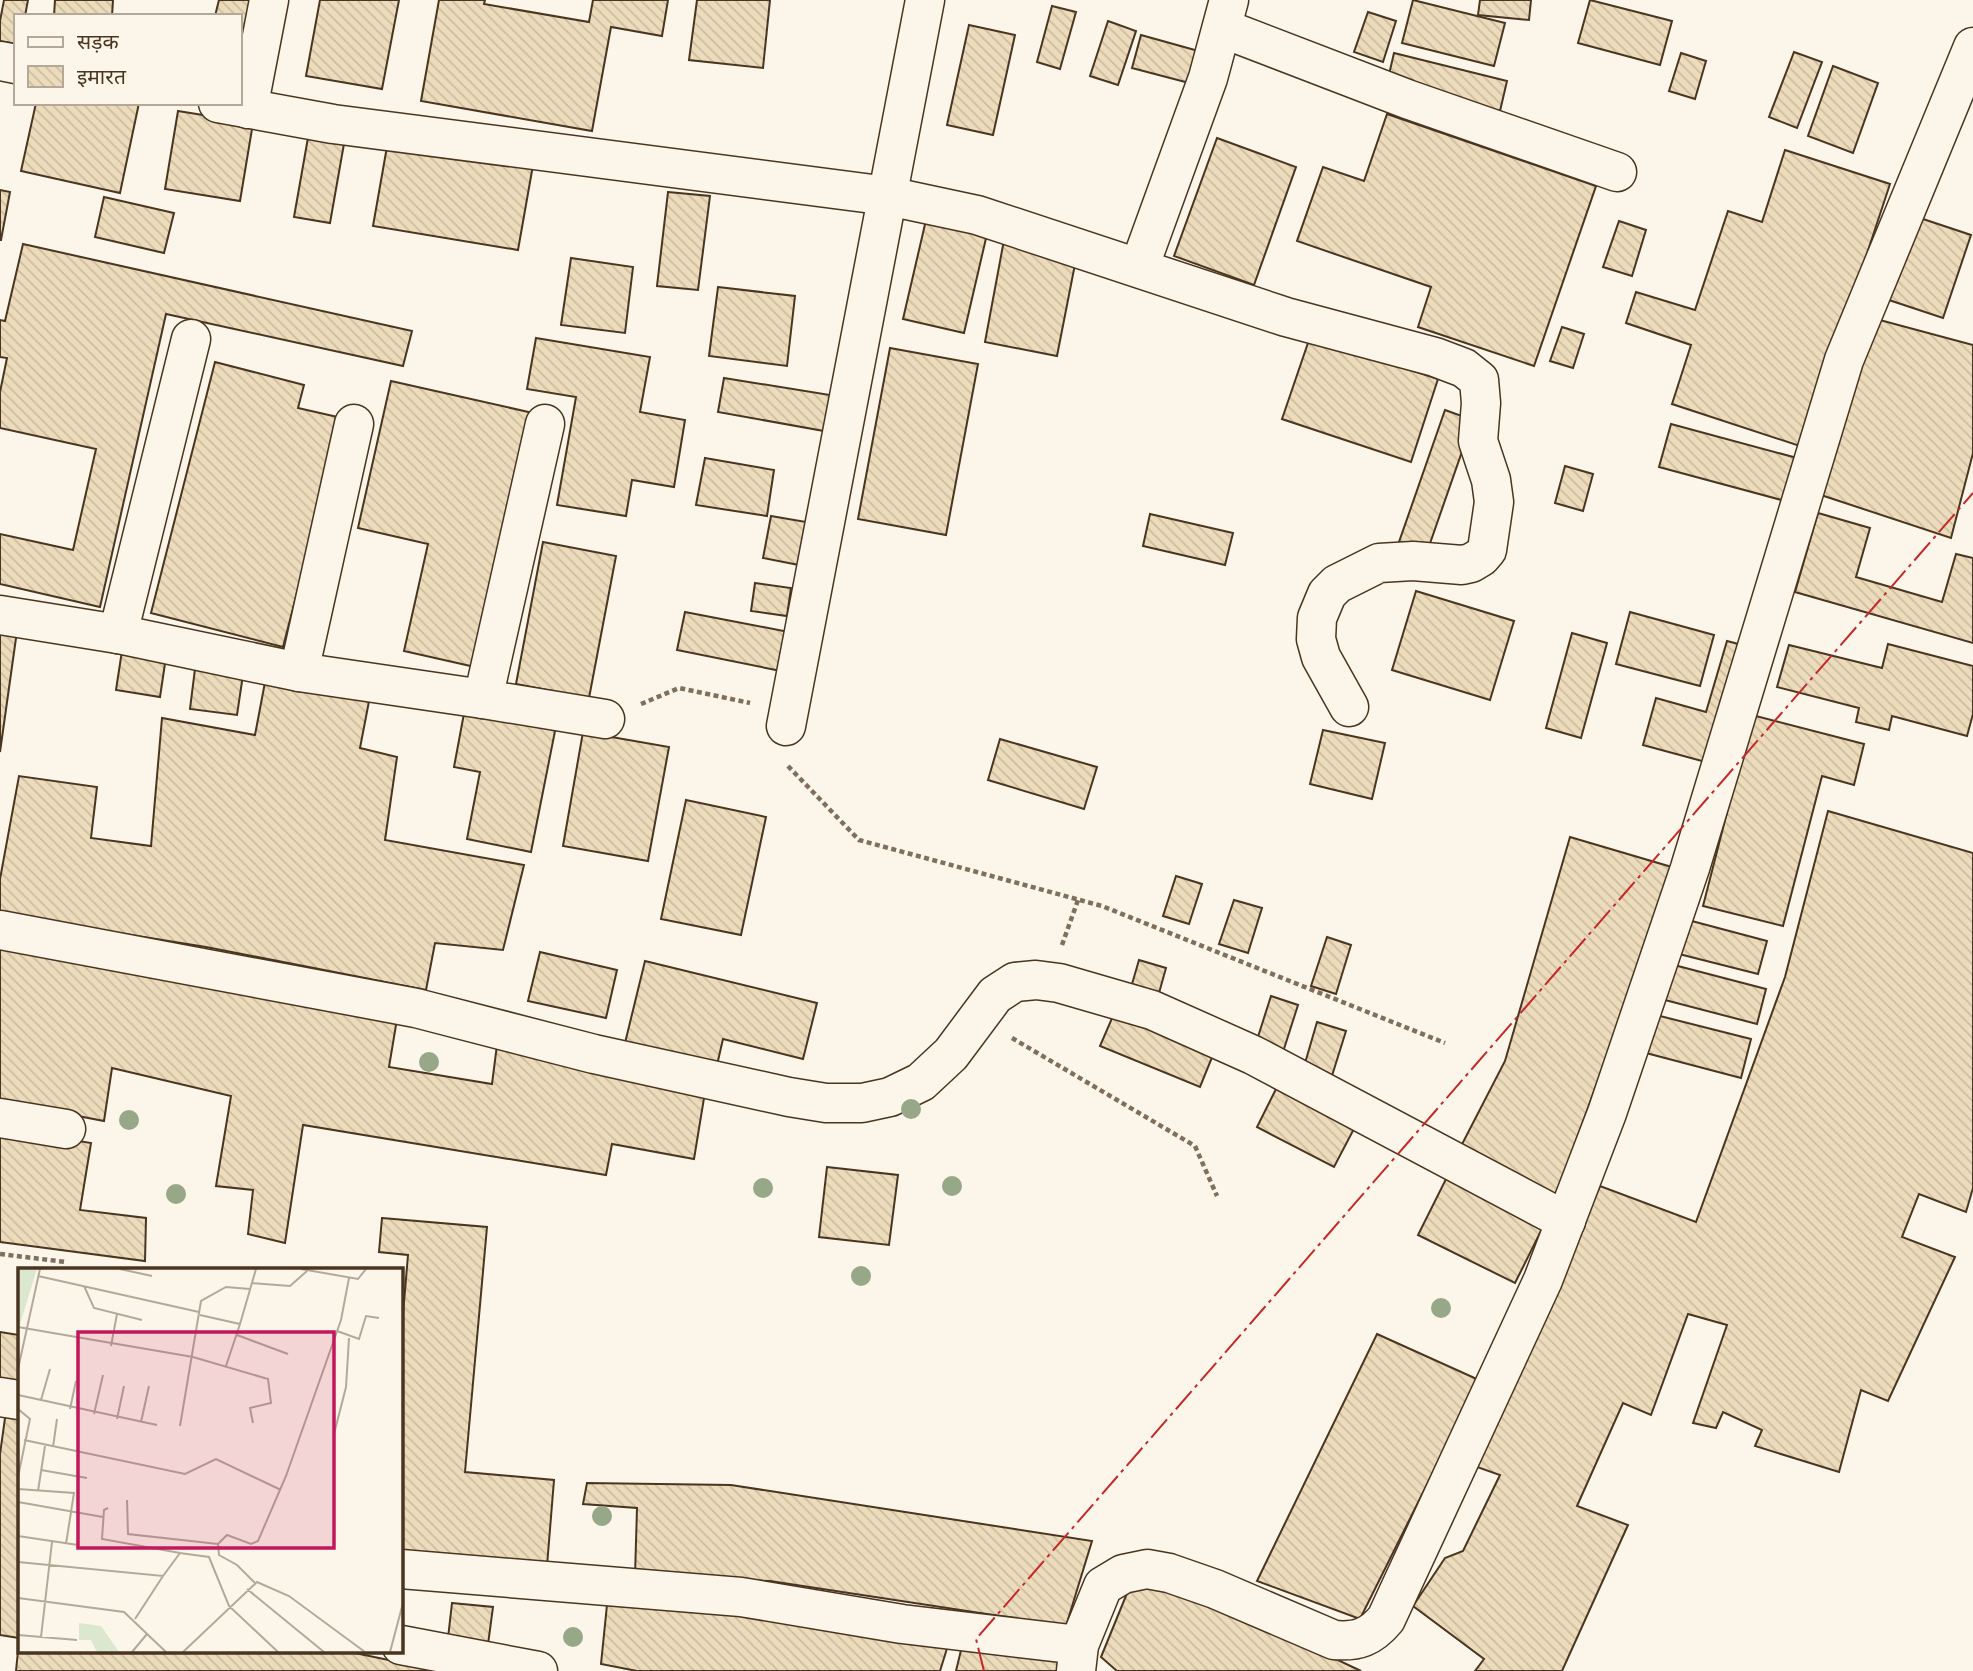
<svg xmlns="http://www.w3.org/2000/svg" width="1973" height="1671" viewBox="0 0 1973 1671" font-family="'Public Sans','Noto Sans Devanagari',sans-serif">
  <defs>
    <pattern id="building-back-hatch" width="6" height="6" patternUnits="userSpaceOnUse" patternTransform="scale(1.75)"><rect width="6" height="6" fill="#ecdcbc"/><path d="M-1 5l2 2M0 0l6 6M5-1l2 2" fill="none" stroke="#ccbda1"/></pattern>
  </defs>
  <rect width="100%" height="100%" fill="#fbf6e9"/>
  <g fill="url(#building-back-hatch)" stroke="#4a3520" stroke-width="2">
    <polygon points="4,0 28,0 25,16 16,16 16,44 0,41 0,21"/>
    <polygon points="55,0 113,0 112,16 54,16"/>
    <polygon points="219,0 259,0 240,73 240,16 215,16"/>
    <polygon points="320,0 399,0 382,89 306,76"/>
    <polygon points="439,0 485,0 484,4 589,22 593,0 668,0 662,36 611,27 592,131 421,101"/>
    <polygon points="697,0 770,0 763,68 689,60"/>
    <polygon points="1413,0 1505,23 1494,66 1402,43"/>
    <polygon points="1480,0 1531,0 1529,20 1478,15"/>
    <polygon points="1590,0 1672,21 1660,65 1578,43"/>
    <polygon points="1052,6 1076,12 1060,69 1037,62"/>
    <polygon points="1368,12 1396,21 1383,62 1354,52"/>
    <polygon points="1108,21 1136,31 1118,85 1090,76"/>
    <polygon points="969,25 1015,35 993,135 947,125"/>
    <polygon points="1141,35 1202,52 1193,84 1132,68"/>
    <polygon points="1794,52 1822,62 1797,128 1769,117"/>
    <polygon points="1394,53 1507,81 1500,111 1387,83"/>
    <polygon points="1681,53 1706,61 1695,99 1669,91"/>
    <polygon points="1833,66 1878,83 1853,153 1808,136"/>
    <polygon points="36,103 139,103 120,193 21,171"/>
    <polygon points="178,111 253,123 240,201 165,189"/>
    <polygon points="1387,114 1596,186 1534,366 1418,327 1431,287 1297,241 1323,167 1364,181"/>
    <polygon points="309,132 345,138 330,223 294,217"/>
    <polygon points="1217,138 1296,167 1254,285 1174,256"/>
    <polygon points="388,141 533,165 518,250 373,226"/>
    <polygon points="1785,150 1890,184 1803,447 1672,404 1691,345 1626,323 1636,292 1695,310 1728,211 1762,222"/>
    <polygon points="0,190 10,192 1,240 0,240"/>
    <polygon points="668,192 710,196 698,290 657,286"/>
    <polygon points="104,197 174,213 164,253 95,237"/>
    <polygon points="1917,217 1971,235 1943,318 1889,300"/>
    <polygon points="926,220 987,234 964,333 903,319"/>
    <polygon points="1619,221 1646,230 1632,276 1603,267"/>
    <polygon points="1004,240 1077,254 1057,356 985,342"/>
    <polygon points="23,244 412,331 403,366 166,314 100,607 0,584 0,534 73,550 96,449 0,428 0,392 7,358 0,357 0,320 5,321"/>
    <polygon points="571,258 633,267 625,333 561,325"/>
    <polygon points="718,287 795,296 787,366 709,356"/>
    <polygon points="1876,319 1973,345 1973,453 1951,538 1818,494"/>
    <polygon points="1562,327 1584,334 1573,368 1550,361"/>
    <polygon points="1310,337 1438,379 1411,462 1282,419"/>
    <polygon points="536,338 650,357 640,412 685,420 674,487 632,480 626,516 557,505 576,397 527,389"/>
    <polygon points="890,348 978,364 946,535 858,519"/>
    <polygon points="215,362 304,385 298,408 342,418 283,647 151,613"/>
    <polygon points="724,378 830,395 824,431 718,412"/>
    <polygon points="391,381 533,413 475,667 404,651 428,544 358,528"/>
    <polygon points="1445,410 1473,420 1427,552 1399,542"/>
    <polygon points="1671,424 1797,458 1785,501 1659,467"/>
    <polygon points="705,458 774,470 767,516 696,505"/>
    <polygon points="1565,466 1593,474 1583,511 1555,503"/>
    <polygon points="1818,513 1870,528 1856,577 1942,602 1956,554 1973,558 1973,643 1795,592"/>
    <polygon points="1150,514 1233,533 1225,565 1143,546"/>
    <polygon points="771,516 812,523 804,566 763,558"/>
    <polygon points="543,542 616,556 589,698 516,684"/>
    <polygon points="755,583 791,588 787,616 751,611"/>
    <polygon points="1416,591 1514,621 1490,700 1392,670"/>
    <polygon points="685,612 794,633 786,672 677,650"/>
    <polygon points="1630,612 1714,635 1700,686 1616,664"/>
    <polygon points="0,628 17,631 0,752"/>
    <polygon points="1572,633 1607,643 1581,738 1546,728"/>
    <polygon points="1727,641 1746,646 1713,764 1643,745 1656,698 1706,712"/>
    <polygon points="123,644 167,650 160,697 116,690"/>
    <polygon points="1888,644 1973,666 1973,714 1967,736 1892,716 1889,730 1856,722 1859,708 1777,687 1789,645 1882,668"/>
    <polygon points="196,661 244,668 237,715 190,709"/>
    <polygon points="266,677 370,696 360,748 397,757 385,840 524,865 503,950 435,943 426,990 206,947 0,914 0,879 19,776 97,787 91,838 151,846 162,718 255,735"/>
    <polygon points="465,708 556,726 531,852 467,839 480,772 454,767"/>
    <polygon points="1752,715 1864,744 1854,785 1822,776 1783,926 1703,906"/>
    <polygon points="1323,730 1385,743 1372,799 1310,784"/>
    <polygon points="583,732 669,747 648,861 563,846"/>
    <polygon points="1000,739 1097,767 1084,809 988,780"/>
    <polygon points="686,800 766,817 741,935 661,919"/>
    <polygon points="1828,811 1973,853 1973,1188 1966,1212 1919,1194 1902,1237 1955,1257 1888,1401 1861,1390 1839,1472 1755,1446 1762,1430 1723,1412 1716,1428 1693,1423 1727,1325 1688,1314 1651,1415 1623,1403 1577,1506 1628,1525 1562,1671 1475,1671 1484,1659 1413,1606 1445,1558 1463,1551 1500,1475 1477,1467 1600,1186 1696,1222 1785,977"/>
    <polygon points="1570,837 1675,868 1556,1196 1459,1150 1505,1061"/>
    <polygon points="1176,876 1202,884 1189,924 1163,916"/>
    <polygon points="1234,900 1262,908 1248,953 1219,944"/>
    <polygon points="1688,920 1767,941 1758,974 1679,954"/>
    <polygon points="1327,937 1351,945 1336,994 1311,986"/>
    <polygon points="0,949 397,1019 389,1067 492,1084 498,1037 705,1092 694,1159 612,1144 606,1175 303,1125 285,1243 248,1234 253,1190 216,1186 231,1096 112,1068 104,1121 0,1101"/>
    <polygon points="540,952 617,970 606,1018 528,1001"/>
    <polygon points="1139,960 1166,968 1159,993 1132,984"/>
    <polygon points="645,961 817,1003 803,1059 723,1039 717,1065 625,1043"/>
    <polygon points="1674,965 1766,989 1757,1024 1665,1000"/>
    <polygon points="1271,996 1298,1005 1283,1052 1256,1043"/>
    <polygon points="1116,1009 1215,1050 1200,1087 1100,1046"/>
    <polygon points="1656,1015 1751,1039 1741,1078 1646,1053"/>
    <polygon points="1317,1022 1346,1031 1331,1079 1303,1070"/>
    <polygon points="1278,1085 1356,1125 1334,1167 1257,1127"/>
    <polygon points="0,1128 91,1143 80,1210 146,1218 145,1261 0,1242"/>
    <polygon points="827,1167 898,1175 889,1245 819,1237"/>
    <polygon points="1448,1175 1545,1223 1515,1283 1418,1235"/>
    <polygon points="382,1218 487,1227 465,1472 554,1480 547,1566 401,1553 401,1338 408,1255 379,1252"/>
    <polygon points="0,1332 19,1335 19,1389 0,1385"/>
    <polygon points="1377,1334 1479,1380 1360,1619 1257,1581"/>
    <polygon points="6,1411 19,1413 19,1638 0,1635 0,1454"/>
    <polygon points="587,1483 731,1485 1092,1541 1066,1626 770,1581 635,1576 637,1508 583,1504"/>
    <polygon points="1132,1581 1219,1604 1361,1671 1117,1671 1101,1657"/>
    <polygon points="608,1595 949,1642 940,1671 637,1671 601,1664"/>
    <polygon points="452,1603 493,1607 487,1652 447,1647"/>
    <polygon points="19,1641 19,1652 350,1652 442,1671 16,1671"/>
    <polygon points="962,1646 1063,1656 1059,1671 956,1671"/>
  </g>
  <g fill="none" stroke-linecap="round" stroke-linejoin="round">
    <defs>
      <g id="minor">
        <polyline points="1222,28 1407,99 1617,172"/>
        <polyline points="0,61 16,64"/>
        <polyline points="218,103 333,124 888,196 977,215 1286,317 1435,357 1464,368 1479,380 1481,403 1478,441 1491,480 1494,502 1487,550 1481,557 1471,563 1462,565 1413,561 1379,563 1337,584 1327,594 1317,618 1316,639 1321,657 1349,707"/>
        <polyline points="248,109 269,0"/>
        <polyline points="1139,268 1208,78 1229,0"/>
        <polyline points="0,615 118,634 299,672 483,699 605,719"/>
        <polyline points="118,634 191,339"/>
        <polyline points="299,672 354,424"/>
        <polyline points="483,699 545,424"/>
        <polyline points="786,726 925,0"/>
        <polyline points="0,930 416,1008 594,1054 789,1097 826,1103 862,1103 890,1097 921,1082 951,1054 995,995 1015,982 1036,980 1059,983 1152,1010 1253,1055 1566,1221"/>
        <polyline points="0,1118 66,1129"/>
        <polyline points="0,1397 19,1400"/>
        <polyline points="401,1569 741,1597 902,1624 1079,1645"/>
        <polyline points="401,1645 538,1671"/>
        <path d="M1076,1671L1079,1645L1103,1586L1123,1574L1147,1569L1169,1573L1215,1589L1334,1640C1358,1642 1371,1637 1386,1619L1543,1280L1607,1113L1690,868L1844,360L1973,47"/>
      </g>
    </defs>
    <use href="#minor" stroke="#4a3520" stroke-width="41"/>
    <g stroke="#7f6f5c" stroke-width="4.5" stroke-dasharray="5 3.5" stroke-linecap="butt">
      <polyline points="641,704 679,688 750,703"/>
      <polyline points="788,766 859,840 1102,906 1445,1043"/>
      <polyline points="1062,945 1078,900"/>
      <polyline points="1012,1038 1195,1146 1217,1196"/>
      <polyline points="0,1254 66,1262"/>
    </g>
    <use href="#minor" stroke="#fbf6e9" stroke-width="38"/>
    <polyline stroke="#c62828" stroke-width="2" stroke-dasharray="24 5 3.5 5" stroke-linecap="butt" points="984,1671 976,1639 1973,493"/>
  </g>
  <g fill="#96a887">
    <circle cx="429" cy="1062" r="10"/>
    <circle cx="911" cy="1109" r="10"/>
    <circle cx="129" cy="1120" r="10"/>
    <circle cx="952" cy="1186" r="10"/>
    <circle cx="763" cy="1188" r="10"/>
    <circle cx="176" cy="1194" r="10"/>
    <circle cx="861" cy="1276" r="10"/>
    <circle cx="1441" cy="1308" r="10"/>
    <circle cx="602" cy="1516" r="10"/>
    <circle cx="573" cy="1637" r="10"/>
  </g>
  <g transform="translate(18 1268)">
    <rect width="385" height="385" fill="#fbf6e9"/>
    <path d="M0,1H19L2,56L0,55ZM61,355L83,358L101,384H79L73,372H61Z" fill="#dce7d0"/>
    <path fill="none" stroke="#b4a999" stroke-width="2" d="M102,1L134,8M283,1L340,11L348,1M20,8L181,44M233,15L272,18L289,3M66,18L76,40L124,52M182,47L222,56L238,1M0,59L175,89L250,111L253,135L232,140L235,155M319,63L341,71L348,48L361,50M219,67L270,86M93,78L99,46M208,98L222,56M0,101L22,1M0,127L139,157M23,132L32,101M0,141L12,151L0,209M52,141L58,113M76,146L85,107M99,151L106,118M123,154L131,118M162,158L183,33L208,19L232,21M316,166L328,119L331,70M6,172L167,206L198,191L263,222M35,179L39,151M23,202L69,210M0,221L56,225L48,276M20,223L27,178M109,232L110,266L200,276M0,234L85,249M90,240L86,242L84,271L162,285M0,268L60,277M0,294L145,308L162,285L191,289L211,338L260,384M237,315L219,297L201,287L200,276L209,267L233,276L240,273L268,208L323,52L331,10M229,321L306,384M0,330L106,344L148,384M117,351L145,308M0,367L59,372M23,369L34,274M114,384L129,366M165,384L239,314L271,328L347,384M372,384L385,335"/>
    <path fill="#c2185b" fill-opacity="0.15" stroke="#c2185b" stroke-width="3.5" d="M60,64H316V280H60Z"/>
    <rect width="385" height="385" fill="none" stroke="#4a3520" stroke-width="3.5"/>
  </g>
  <rect x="14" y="14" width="228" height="91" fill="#fbf6e9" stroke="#b4a999" stroke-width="2"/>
  <rect x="28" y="37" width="35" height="10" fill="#fbf6e9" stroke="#b4a999" stroke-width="2"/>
  <text x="77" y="49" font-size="21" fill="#4a3520">सड़क</text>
  <rect x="28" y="66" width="35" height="21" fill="url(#building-back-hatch)" stroke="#b4a999" stroke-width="2"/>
  <text x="77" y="84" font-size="21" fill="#4a3520">इमारत</text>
</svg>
